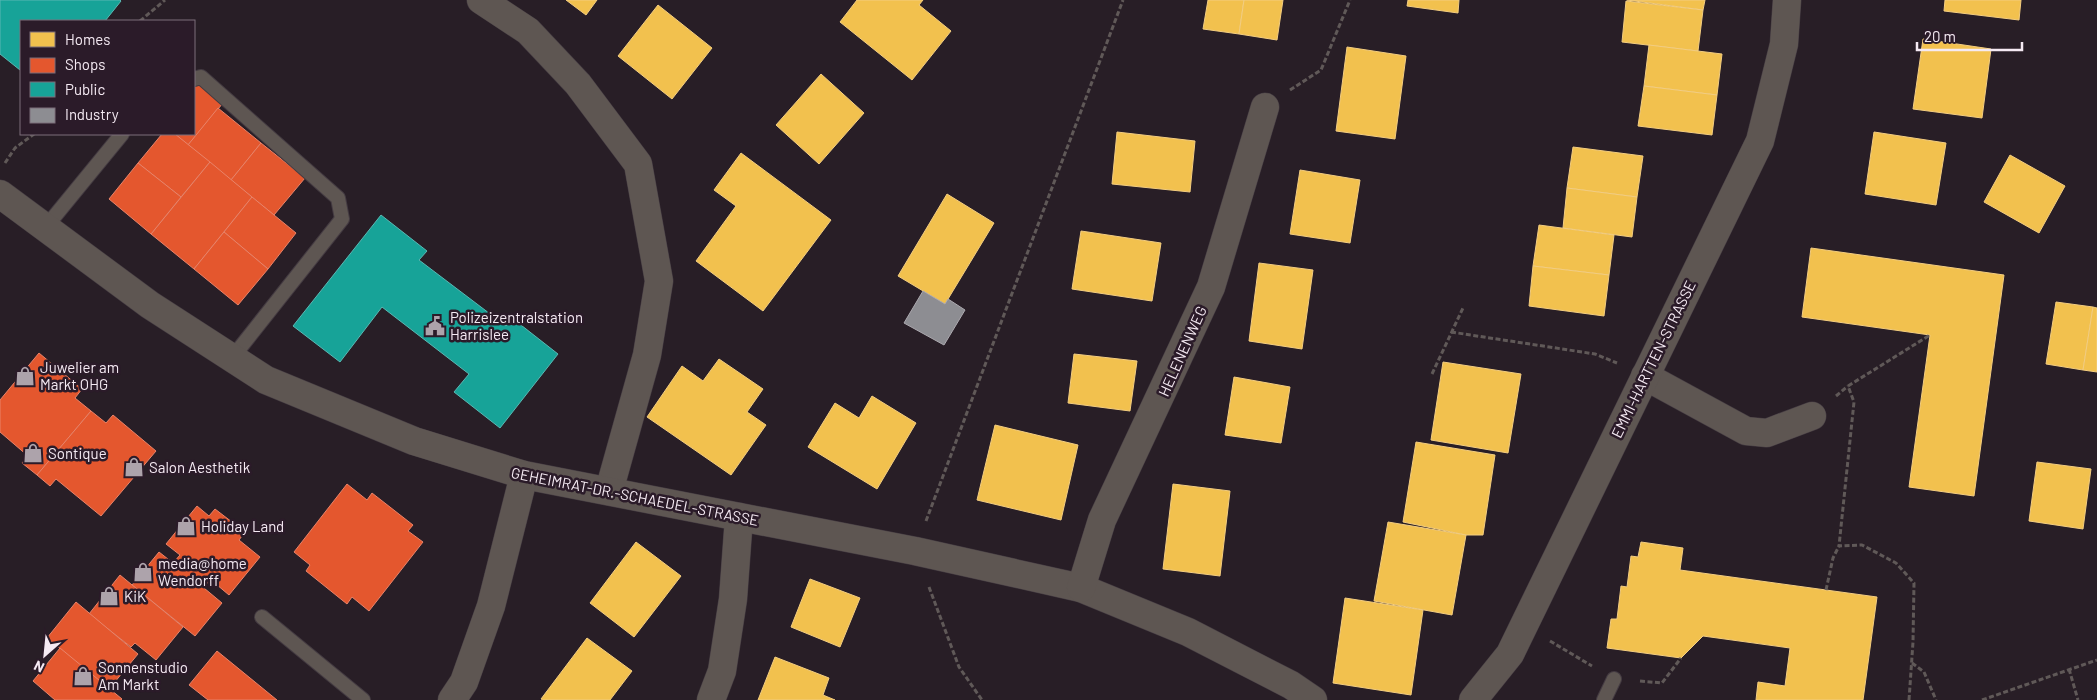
<svg xmlns="http://www.w3.org/2000/svg" width="2097" height="700" viewBox="0 0 2097 700" font-family="Barlow,sans-serif">
  <rect width="100%" height="100%" fill="#281e26"/>
  <g fill="#f2c14e" stroke="#f3cd80">
    <polygon points="566,0 597,0 586,15"/>
    <polygon points="857,0 923,0 919,5 951,31 912,80 840,22"/>
    <polygon points="1208,0 1244,0 1239,34 1203,29"/>
    <polygon points="1244,0 1283,0 1277,40 1239,34"/>
    <polygon points="1408,0 1459,0 1458,13 1407,6"/>
    <polygon points="1627,0 1705,0 1703,10"/>
    <polygon points="1945,0 2021,0 2019,20 1944,11"/>
    <polygon points="1626,1 1703,10 1698,51 1622,42"/>
    <polygon points="658,5 712,48 672,99 618,56"/>
    <polygon points="1923,39 1991,49 1982,118 1913,109"/>
    <polygon points="1649,45 1722,54 1717,95 1644,86"/>
    <polygon points="1347,47 1406,56 1395,139 1336,131"/>
    <polygon points="821,74 864,113 819,164 776,125"/>
    <polygon points="1644,86 1717,95 1712,135 1638,126"/>
    <polygon points="1117,132 1195,141 1190,192 1112,184"/>
    <polygon points="1874,132 1946,143 1936,205 1865,194"/>
    <polygon points="1573,147 1643,156 1637,197 1567,188"/>
    <polygon points="741,153 831,220 763,311 696,261 736,206 714,190"/>
    <polygon points="2010,155 2065,186 2039,233 1984,202"/>
    <polygon points="1300,170 1360,180 1350,243 1290,234"/>
    <polygon points="1567,188 1637,197 1632,237 1563,228"/>
    <polygon points="947,194 994,223 945,304 898,276"/>
    <polygon points="1539,225 1614,235 1609,275 1533,266"/>
    <polygon points="1081,231 1161,243 1152,301 1072,289"/>
    <polygon points="1811,248 2004,275 1974,496 1909,487 1930,335 1802,317"/>
    <polygon points="1259,263 1313,270 1302,349 1249,341"/>
    <polygon points="1533,266 1609,275 1604,316 1529,306"/>
    <polygon points="2056,302 2093,307 2083,370 2046,364"/>
    <polygon points="2093,307 2097,308 2097,372 2083,370"/>
    <polygon points="1074,354 1137,361 1130,411 1068,403"/>
    <polygon points="719,359 763,389 747,412 766,425 731,475 647,417 682,366 703,381"/>
    <polygon points="1443,362 1521,374 1508,453 1431,440"/>
    <polygon points="1234,377 1290,387 1281,443 1225,435"/>
    <polygon points="872,396 916,423 877,489 808,447 835,403 859,418"/>
    <polygon points="995,425 1078,445 1061,520 977,500"/>
    <polygon points="1416,442 1495,455 1483,535 1466,535 1403,522"/>
    <polygon points="2037,462 2091,469 2083,529 2029,521"/>
    <polygon points="1173,484 1230,491 1220,576 1163,569"/>
    <polygon points="1388,522 1466,535 1452,615 1374,601"/>
    <polygon points="636,542 681,576 634,637 590,603"/>
    <polygon points="1641,542 1683,548 1680,570 1877,597 1863,700 1756,700 1758,682 1785,686 1790,648 1703,636 1681,658 1607,648 1611,619 1617,619 1621,586 1627,587 1631,556 1638,557"/>
    <polygon points="810,579 860,598 840,647 791,627"/>
    <polygon points="1345,598 1423,610 1411,695 1333,683"/>
    <polygon points="587,638 632,671 610,700 543,700 541,699"/>
    <polygon points="775,657 829,678 823,695 835,700 758,700"/>
  </g>
  <g fill="#e4572e" stroke="#e98369">
    <polygon points="194,80 223,103 188,145 175,134 194,134"/>
    <polygon points="218,108 261,143 231,180 188,145"/>
    <polygon points="162,134 175,134 210,162 181,197 138,163"/>
    <polygon points="261,143 305,178 274,215 231,180"/>
    <polygon points="210,162 252,197 194,269 151,234"/>
    <polygon points="138,163 181,197 151,234 109,199"/>
    <polygon points="252,197 296,233 268,269 224,232"/>
    <polygon points="224,232 268,269 238,305 194,269"/>
    <polygon points="39,353 82,389 75,398 91,411 37,475 22,463 28,456 0,432 0,400"/>
    <polygon points="91,411 106,423 113,415 156,451 101,516 56,479 50,486 37,475"/>
    <polygon points="347,484 367,500 372,493 413,525 408,531 423,542 369,611 352,597 347,604 306,571 310,565 294,552"/>
    <polygon points="197,506 209,516 215,509 245,532 239,540 260,557 229,595 210,579 204,588 222,603 195,636 132,585 159,552 173,563 180,555 166,544"/>
    <polygon points="120,575 183,627 156,660 135,643 131,647 89,614"/>
    <polygon points="76,602 138,654 109,689 47,638"/>
    <polygon points="60,648 122,699 121,700 55,700 33,681"/>
    <polygon points="217,651 277,700 208,700 189,685"/>
  </g>
  <g fill="#17a398" stroke="#5ab8b3">
    <polygon points="0,0 120,0 121,1 105,21 21,21 20,70 0,54"/>
    <polygon points="381,215 427,251 419,260 506,326 512,318 558,354 500,428 454,392 469,374 382,307 340,362 293,326"/>
  </g>
  <polygon fill="#8d8d92" stroke="#aca9af" points="923,291 945,304 948,299 965,310 944,345 904,323"/>
  <g fill="none" stroke-linecap="round" stroke-linejoin="round">
    <defs>
      <g id="lane">
        <polyline points="194,79 201,77 338,198 342,219 232,358"/>
        <polyline points="45,228 122,134"/>
        <polyline points="262,617 363,700"/>
        <polyline points="1604,700 1614,679"/>
      </g>
      <g id="street">
        <polyline points="481,0 528,31 578,84 638,164 659,281 647,355 609,491"/>
        <polyline points="0,194 150,305 266,380 414,441 524,475 915,551 1081,588 1188,632 1291,685 1313,700"/>
        <polyline points="1645,376 1746,431 1767,433 1812,416"/>
        <polyline points="1081,588 1102,520 1211,287 1265,107"/>
        <polyline points="452,700 464,682 491,606 524,475"/>
        <polyline points="711,700 722,671 733,599 739,517"/>
        <polyline points="1473,700 1510,654 1760,141 1784,44 1787,0"/>
      </g>
    </defs>
    <use href="#lane" stroke="#443b42" stroke-width="16"/>
    <use href="#street" stroke="#443b42" stroke-width="29"/>
    <g stroke="#605958" stroke-width="3" stroke-dasharray="5 2.5" stroke-linecap="butt">
      <polyline points="140,21 165,0"/>
      <polyline points="1290,90 1321,70 1350,0"/>
      <polyline points="5,163 15,148 34,134"/>
      <polyline points="1451,332 1595,354 1617,363"/>
      <polyline points="1432,374 1463,308"/>
      <polyline points="1836,396 1848,386"/>
      <polyline points="926,521 1123,0"/>
      <polyline points="929,587 959,667 982,700"/>
      <polyline points="1826,590 1833,558 1839,546"/>
      <polyline points="1550,641 1592,666"/>
      <polyline points="1912,663 1924,672 1936,700"/>
      <polyline points="2069,669 2078,700"/>
      <polyline points="1640,681 1662,683 1681,658"/>
      <polyline points="1909,700 1913,642 1914,583 1896,563 1862,545 1839,546 1854,402 1848,386 1930,335"/>
      <polyline points="1982,700 2097,660"/>
    </g>
    <use href="#lane" stroke="#5e5652" stroke-width="14"/>
    <use href="#street" stroke="#5e5652" stroke-width="28"/>
  </g>
  <defs>
    <symbol id="civic-bare" viewBox="-9 -9 18 18"><path d="M-.6-6.5H3V-4.5H.6V-3L4-1V1h2V6H-6V1h2V-1L-.6-3ZM-1.2 2.5V6h2.4V2.5Z" fill="#ada3ab" stroke="#2b1b29" stroke-width="2.5" paint-order="stroke"/></symbol>
    <symbol id="shop-bare" viewBox="-9 -9 18 18"><path d="M-5-2.5h2.3a2.7 3.5 0 0 1 5.4 0H5L5.5 6h-11ZM-1.5-2.5h3a1.5 2.3 0 0 0-3 0Z" fill="#ada3ab" stroke="#2b1b29" stroke-width="2.5" paint-order="stroke"/></symbol>
  </defs>
  <g fill-rule="evenodd">
    <use href="#civic-bare" x="421" y="312" width="28" height="28"/>
    <use href="#shop-bare" x="11" y="362" width="28" height="28"/>
    <use href="#shop-bare" x="19" y="439" width="28" height="28"/>
    <use href="#shop-bare" x="120" y="453" width="28" height="28"/>
    <use href="#shop-bare" x="172" y="512" width="28" height="28"/>
    <use href="#shop-bare" x="129" y="558" width="28" height="28"/>
    <use href="#shop-bare" x="95" y="582" width="28" height="28"/>
    <use href="#shop-bare" x="69" y="662" width="28" height="28"/>
  </g>
  <g text-anchor="middle" dominant-baseline="central" stroke-width="5" stroke-linejoin="round" paint-order="stroke">
    <g font-size="15" fill="#f5eaf3" stroke="#2b1b29" text-anchor="start">
      <text x="450" y="317">Polizeizentralstation<tspan x="450" dy="17">Harrislee</tspan></text>
      <text x="40" y="367">Juwelier am<tspan x="40" dy="17">Markt OHG</tspan></text>
      <text x="48" y="453">Sontique</text>
      <text x="149" y="467">Salon Aesthetik</text>
      <text x="201" y="526">Holiday Land</text>
      <text x="158" y="563">media@home<tspan x="158" dy="17">Wendorff</tspan></text>
      <text x="124" y="596">KiK</text>
      <text x="98" y="667">Sonnenstudio<tspan x="98" dy="17">Am Markt</tspan></text>
    </g>
    <g font-size="15" fill="#f5eaf3" stroke="#2b1b29">
      <text transform="translate(1182 351) rotate(-66)">HELENENWEG</text>
      <text transform="translate(1653 359) rotate(-64)">EMMI-HARTTEN-STRASSE</text>
      <text transform="translate(635 496) rotate(11)">GEHEIMRAT-DR.-SCHAEDEL-STRASSE</text>
    </g>
  </g>
  <rect x="20" y="20" width="175" height="115" fill="#2b1b29" stroke="#7c6e7a"/>
  <rect x="30" y="32" width="25" height="15" fill="#f2c14e" stroke="#7c6e7a"/>
  <text x="65" y="45" font-size="15" fill="#f5eaf3">Homes</text>
  <rect x="30" y="58" width="25" height="15" fill="#e4572e" stroke="#7c6e7a"/>
  <text x="65" y="70" font-size="15" fill="#f5eaf3">Shops</text>
  <rect x="30" y="82" width="25" height="15" fill="#17a398" stroke="#7c6e7a"/>
  <text x="65" y="95" font-size="15" fill="#f5eaf3">Public</text>
  <rect x="30" y="108" width="25" height="15" fill="#8d8d92" stroke="#7c6e7a"/>
  <text x="65" y="120" font-size="15" fill="#f5eaf3">Industry</text>
  <g transform="translate(45 655) rotate(207)" stroke="#2b1b29" stroke-width="4" paint-order="stroke">
  <path d="M0-4L9 19L0 12L-9 19Z" fill="#f5eaf3"/>
  <text y="-8" font-size="14" font-weight="bold" text-anchor="middle" fill="#f5eaf3">N</text>
  </g>
  <path d="M1917 42v8h105v-8" fill="none" stroke="#f5eaf3" stroke-width="2.5"/>
  <text x="1924" y="42" font-size="15" fill="#f5eaf3" stroke="#2b1b29" stroke-width="4" paint-order="stroke">20 m</text>
</svg>
